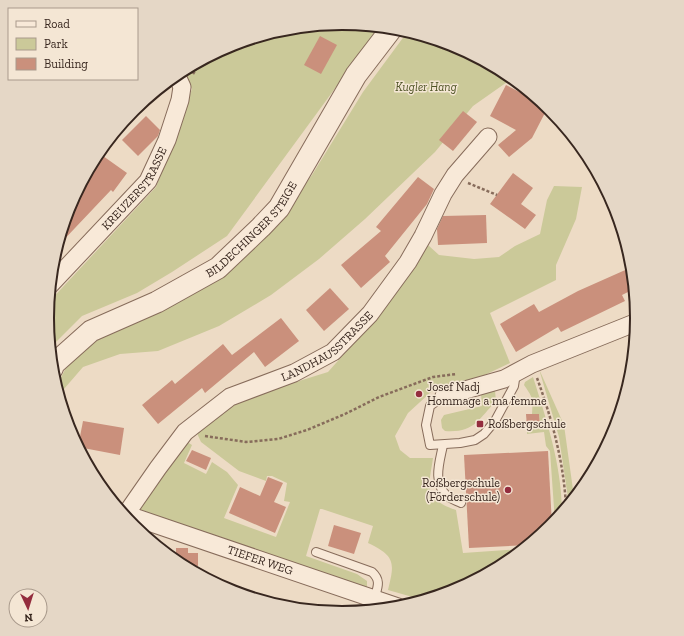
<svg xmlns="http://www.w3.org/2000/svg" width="684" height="636" viewBox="0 0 684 636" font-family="'Zilla Slab',serif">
  <rect width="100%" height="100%" fill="#eddbc5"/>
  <g fill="#cbc999">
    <polygon points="342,23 380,27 227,236 172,272 137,293 82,316 50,348 47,318 48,303 156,187 192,89 181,71 229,45 285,29"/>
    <polygon points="408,31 455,46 506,73 513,78 473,106 435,152 365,219 319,259 271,295 219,326 158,351 120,354 83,367 64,389 63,408 56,387 69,362 80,350 274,227 312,175 363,92"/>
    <path d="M554,186L582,187L576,219L556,265V280L490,313L510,363L472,381L431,392L408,413L395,436L400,450L410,458H433C429,487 422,498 456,510L463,553L523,549L506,563L455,591L423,600L388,590C395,562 395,556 368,543L373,526L322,509H320L306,556L357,574L367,581V588L140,510L136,507L184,440L192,445L184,463L206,474L212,462L227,472L238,485L224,518L276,537L290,502L284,501L287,483L272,476H267L266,481L239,471L201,442L195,429L209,418L251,396L328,372L376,318L428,245L439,255L474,259L499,257L515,246L540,234L547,200Z"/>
    <polygon points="539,369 564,425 574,497 569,505 559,437"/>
    <path d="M533,377C547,421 562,466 562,513L555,522L550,451L546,446L544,432L527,434V428H540L539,414H532C533,398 533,398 524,385L525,382Z"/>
    <path d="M495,391L496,401C478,420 474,433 445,431L442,428L441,420L444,415L482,406L481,394Z"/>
  </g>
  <g fill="#ca907c">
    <polygon points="320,36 337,45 321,74 304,65"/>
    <polygon points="506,85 548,107 532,138 509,157 498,145 516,130 490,116"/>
    <polygon points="463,111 477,122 453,151 439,140"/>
    <polygon points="146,116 160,130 158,136 138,156 122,140"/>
    <polygon points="103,156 127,173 113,192 111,190 57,247 70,205 82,182 83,184"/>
    <polygon points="513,173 533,188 521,204 536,215 525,229 490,204"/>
    <polygon points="418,177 434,189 427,204 385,256 390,262 361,288 341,265 381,231 376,227"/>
    <polygon points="486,215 487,243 438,245 437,229 443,216"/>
    <polygon points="632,267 634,289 622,295 625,301 561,332 558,327 516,352 500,324 534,304 539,312 578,291"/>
    <polygon points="330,288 349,309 324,331 306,310"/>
    <polygon points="281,318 299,341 265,367 254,352 205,393 202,388 158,424 142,405 172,380 175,384 223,344 232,355"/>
    <polygon points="526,414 539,414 540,428 527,428"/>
    <polygon points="83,421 124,428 120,455 78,447"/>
    <polygon points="192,450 211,458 206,470 186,461"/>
    <polygon points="548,451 552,525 528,545 469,548 464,455"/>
    <polygon points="268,477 283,483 274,502 286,507 275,533 229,513 240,487 260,496"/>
    <polygon points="334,525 361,533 354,554 328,546"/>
    <polygon points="176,548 188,548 188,553 198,553 198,566 184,567 176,562"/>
  </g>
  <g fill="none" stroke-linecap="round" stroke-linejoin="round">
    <defs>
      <g id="service">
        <polyline points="444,396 430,406 426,425 430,445 460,443 475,440 484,434 495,421 514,386 516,373"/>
        <path d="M443,445C440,461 432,482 447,496C451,499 457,501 461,503"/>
        <path d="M316,552L372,572C382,581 377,588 374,600"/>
      </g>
      <g id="minor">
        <path id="s1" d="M50,285L148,181L167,140L180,100L182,87L176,74"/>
        <polyline points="444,396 504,379 532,364 637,322"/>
        <path id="s2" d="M122,513L398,607"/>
        <path id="s3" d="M126,514L158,468L185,432L230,397L294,373L333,352L370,314L408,262L423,236L443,194L455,175L488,137"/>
      </g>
      <g id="tertiary">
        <path id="s4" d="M52,369L54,364L91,331L157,302L218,268L261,227L279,208L356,75L392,28"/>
      </g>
    </defs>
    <use href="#service" stroke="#876c5b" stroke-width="10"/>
    <use href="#minor" stroke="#876c5b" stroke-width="19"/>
    <use href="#tertiary" stroke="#876c5b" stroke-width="23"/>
    <g stroke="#876c5b" stroke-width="2.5" stroke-dasharray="3 2" stroke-linecap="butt">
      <polyline points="193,74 201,61"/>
      <polyline points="468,183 497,195"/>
      <path d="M537,378C552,419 564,463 566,507"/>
      <polyline points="205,436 246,442 278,439 307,430 345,414 379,397 433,377 457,374"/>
    </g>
    <use href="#service" stroke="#f8e9d8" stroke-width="8"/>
    <use href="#minor" stroke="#f8e9d8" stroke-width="17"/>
    <use href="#tertiary" stroke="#f8e9d8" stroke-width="21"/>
  </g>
  <g fill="#942d3e" stroke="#f4e6d4" stroke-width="1.5">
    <circle cx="419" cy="394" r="4"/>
    <rect x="476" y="420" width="8" height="8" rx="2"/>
    <circle cx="508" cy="490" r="4"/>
  </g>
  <g text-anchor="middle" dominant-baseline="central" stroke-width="3" stroke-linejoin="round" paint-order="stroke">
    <g font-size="12" font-style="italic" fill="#4f5426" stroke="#f4e6d4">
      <text x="426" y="87">Kugler Hang</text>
    </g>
    <g font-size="12" fill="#38271f" stroke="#f4e6d4">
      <text stroke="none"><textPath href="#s1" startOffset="129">KREUZERSTRASSE</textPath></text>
      <text stroke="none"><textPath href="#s4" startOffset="248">BILDECHINGER STEIGE</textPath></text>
      <text stroke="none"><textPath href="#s3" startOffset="269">LANDHAUSSTRASSE</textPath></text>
      <text stroke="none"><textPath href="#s2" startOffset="146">TIEFER WEG</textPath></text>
    </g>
    <g font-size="12" fill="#38271f" stroke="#f4e6d4" text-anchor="start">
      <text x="427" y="387">Josef Nadj<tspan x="427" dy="14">Hommage a ma femme</tspan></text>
      <text x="488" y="424">Roßbergschule</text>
      <text x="500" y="483" text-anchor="end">Roßbergschule<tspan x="500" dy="14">(Förderschule)</tspan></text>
    </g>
  </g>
  <path d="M0 0H684V636H0ZM54 318a288 288 0 1 1 576 0a288 288 0 1 1-576 0Z" fill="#e5d7c6" fill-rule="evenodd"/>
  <path fill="none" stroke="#38271f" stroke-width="2" d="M54 318a288 288 0 1 1 576 0a288 288 0 1 1-576 0Z"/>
  <rect x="8" y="8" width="130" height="72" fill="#f4e6d4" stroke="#a99a8c"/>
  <rect x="16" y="21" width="20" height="6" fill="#f8e9d8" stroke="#a99a8c"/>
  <text x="44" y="28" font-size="12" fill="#38271f">Road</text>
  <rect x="16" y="38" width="20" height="12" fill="#cbc999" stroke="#a99a8c"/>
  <text x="44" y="48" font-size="12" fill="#38271f">Park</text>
  <rect x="16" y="58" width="20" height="12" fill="#ca907c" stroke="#a99a8c"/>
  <text x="44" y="68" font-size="12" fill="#38271f">Building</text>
  <g transform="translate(28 608) rotate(176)"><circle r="19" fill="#f4e6d4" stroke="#a99a8c"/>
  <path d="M0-3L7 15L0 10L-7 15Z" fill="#942d3e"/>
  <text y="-6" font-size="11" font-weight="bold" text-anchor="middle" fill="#38271f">N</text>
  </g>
</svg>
